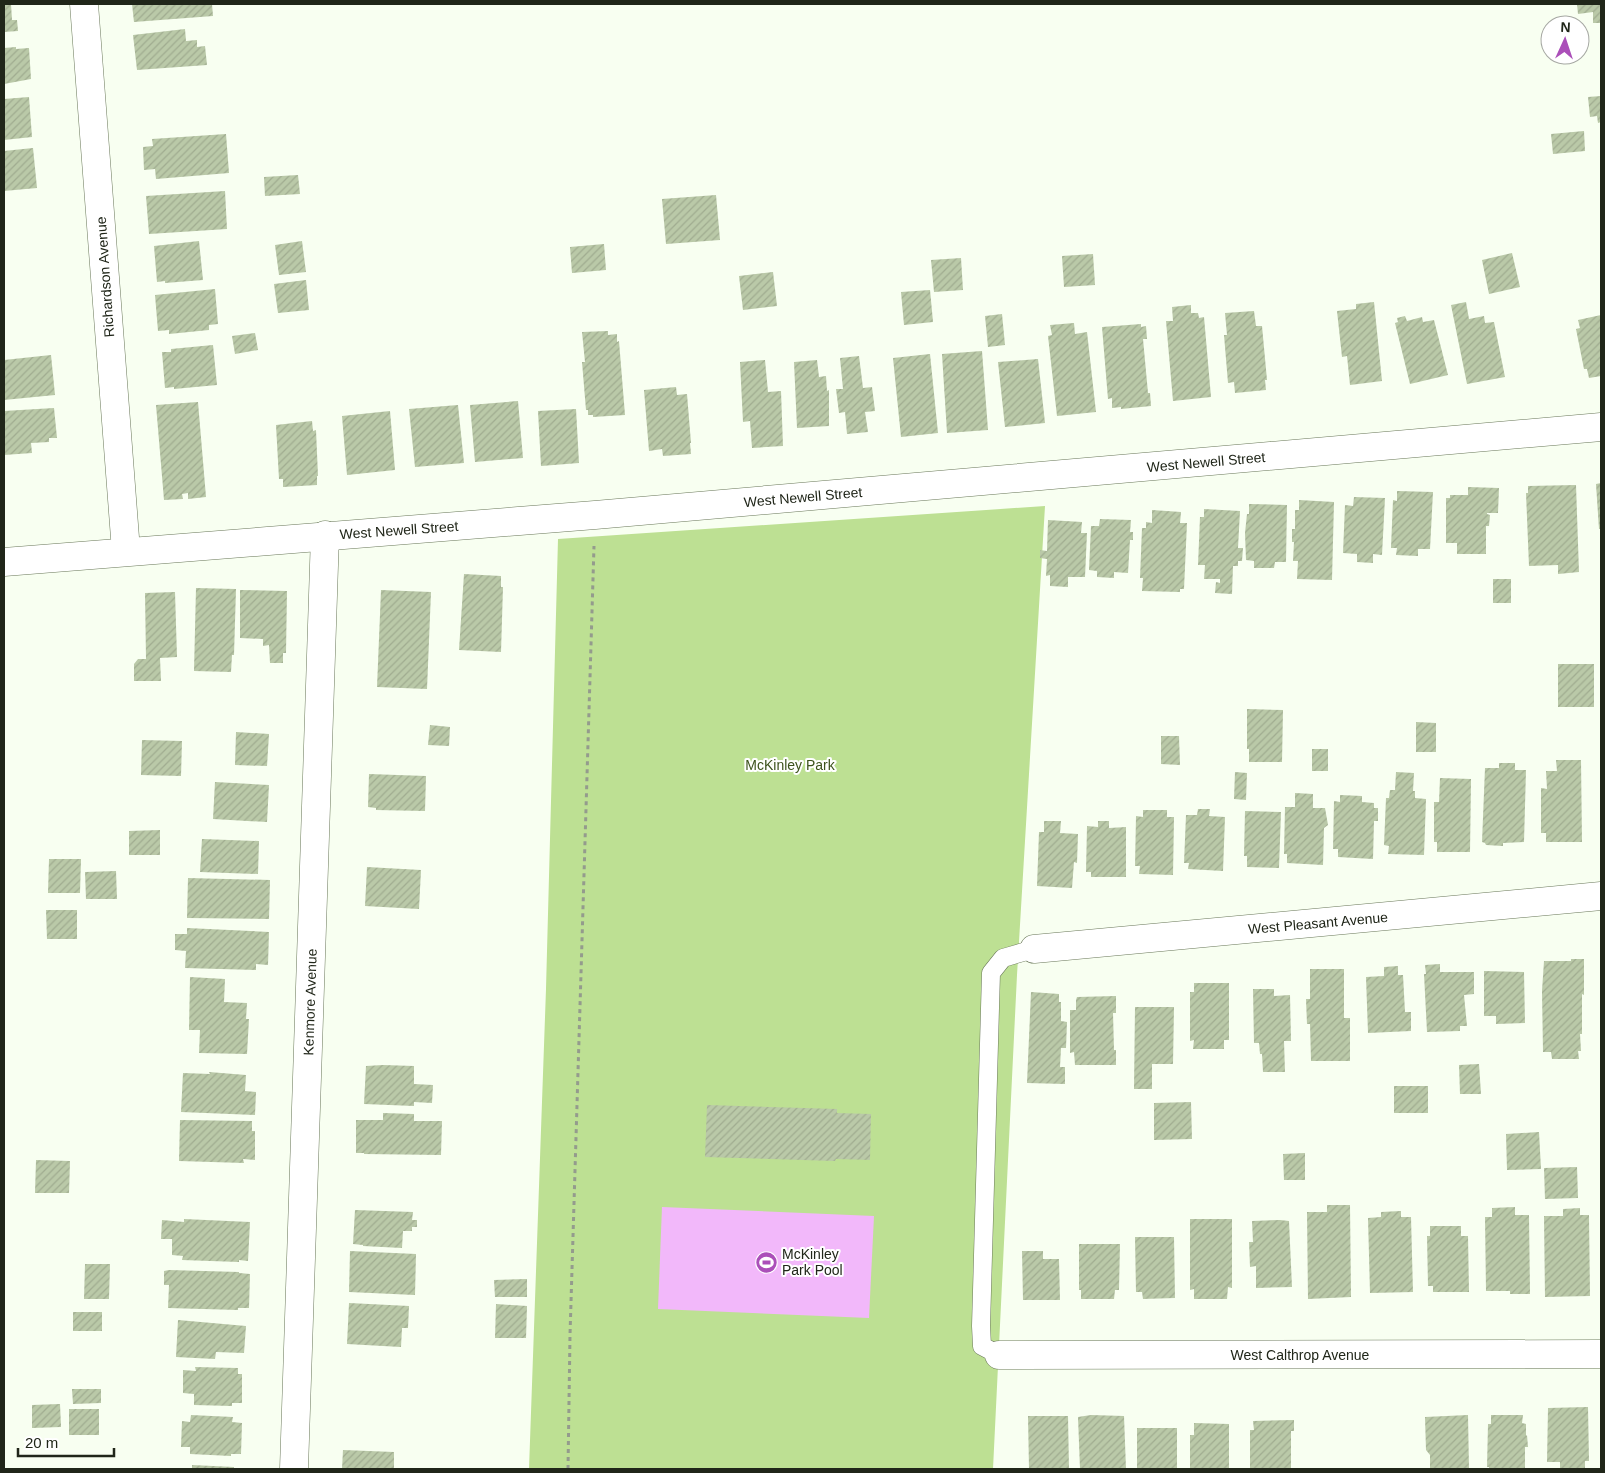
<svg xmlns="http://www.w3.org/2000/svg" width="1605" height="1473" viewBox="0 0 1605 1473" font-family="Arial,sans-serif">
  <defs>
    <pattern id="building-hatch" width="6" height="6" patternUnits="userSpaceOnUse" patternTransform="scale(1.25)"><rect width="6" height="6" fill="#bac9a8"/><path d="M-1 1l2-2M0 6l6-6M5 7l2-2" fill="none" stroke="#a0ac90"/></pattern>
  </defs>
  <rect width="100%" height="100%" fill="#f8fff1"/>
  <polygon fill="#bde093" points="1045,506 1017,975 993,1469 529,1469 546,989 558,539"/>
  <polygon fill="#f2b8fa" points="662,1207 874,1216 869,1318 658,1309"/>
  <g fill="url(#building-hatch)">
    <polygon points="4,4 11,4 12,20 17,20 18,31 4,32"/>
    <polygon points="132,4 212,4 213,16 134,22"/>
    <polygon points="1577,4 1601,4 1601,23 1593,23 1593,12 1578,14"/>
    <polygon points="185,29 186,41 197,40 197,47 205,46 207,65 137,70 133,35"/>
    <polygon points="16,47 16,49 29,48 31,79 4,84 4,48"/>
    <polygon points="1601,96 1601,122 1598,123 1597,116 1590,117 1588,97"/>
    <polygon points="29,97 32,137 4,140 4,99"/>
    <polygon points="1584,131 1585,151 1553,154 1551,134"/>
    <polygon points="226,134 229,173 156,179 155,169 144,170 143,147 153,146 152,139"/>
    <polygon points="33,148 37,188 4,191 4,151"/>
    <polygon points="298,175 300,194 265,196 264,177"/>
    <polygon points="225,191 227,229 149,234 146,196"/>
    <polygon points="716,195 720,240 666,244 662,199"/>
    <polygon points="199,241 203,280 165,283 165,281 157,282 154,246"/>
    <polygon points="302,241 306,272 279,275 275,245"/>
    <polygon points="604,244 606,270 572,273 570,247"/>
    <polygon points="1512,253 1520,287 1489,294 1482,260"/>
    <polygon points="1093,254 1095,285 1064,287 1062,256"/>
    <polygon points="961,258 963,290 934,292 931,260"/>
    <polygon points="773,272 777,306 743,310 739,276"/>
    <polygon points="306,280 309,310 278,313 274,284"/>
    <polygon points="215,289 218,324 209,325 209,330 169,334 169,330 158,331 155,295"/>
    <polygon points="930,290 933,322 904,325 901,292"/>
    <polygon points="1374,302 1382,381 1350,385 1347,356 1342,357 1337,311 1356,309 1356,304"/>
    <polygon points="1466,302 1469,319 1484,316 1485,323 1494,322 1505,377 1467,384 1451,305"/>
    <polygon points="1191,305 1191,313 1198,313 1199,318 1204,317 1211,397 1173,401 1166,321 1173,321 1172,307"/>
    <polygon points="1254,311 1256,326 1262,326 1267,380 1265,380 1266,390 1235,393 1234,382 1228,383 1224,335 1227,335 1225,313"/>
    <polygon points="1002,314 1005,345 988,347 985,316"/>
    <polygon points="1601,315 1601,376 1589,378 1587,369 1584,369 1576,329 1580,328 1578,320"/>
    <polygon points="1405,316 1407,321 1422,317 1423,322 1434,320 1448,375 1410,384 1395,323 1398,322 1397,318"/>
    <polygon points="1074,323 1075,334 1087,332 1096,412 1057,416 1048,336 1052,335 1050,325"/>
    <polygon points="1141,324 1141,327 1146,326 1147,339 1143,339 1148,393 1150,393 1151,406 1121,409 1121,407 1112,408 1112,398 1108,399 1102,327"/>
    <polygon points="608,331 608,335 617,334 617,342 619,341 625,415 593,417 593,415 588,415 588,410 586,410 582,362 585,362 582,332"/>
    <polygon points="255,333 258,350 235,354 232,336"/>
    <polygon points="213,345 217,385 174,389 174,387 165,388 162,352 171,352 171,349"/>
    <polygon points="982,351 988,430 947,433 942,354"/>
    <polygon points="930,354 938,433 901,437 893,358"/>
    <polygon points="51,355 55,395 4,400 4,360"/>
    <polygon points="859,356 863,388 872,387 875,411 865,412 868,432 847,434 845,412 839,413 836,389 843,389 840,358"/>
    <polygon points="1038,359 1045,423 1005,427 998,362"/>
    <polygon points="765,360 768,392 781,391 783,446 752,448 750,421 743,422 740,362"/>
    <polygon points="817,360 819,377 826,376 827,391 829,390 829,426 797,428 794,362"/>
    <polygon points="676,387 677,395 687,394 691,443 690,443 691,454 663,456 662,449 649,451 644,390"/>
    <polygon points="518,401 523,458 475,462 470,405"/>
    <polygon points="198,402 206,497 188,499 188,493 182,494 183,499 164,500 156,405"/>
    <polygon points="458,405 464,463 415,467 409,409"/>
    <polygon points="54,408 57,438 49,438 49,442 31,443 32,453 4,455 4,411"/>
    <polygon points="576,409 579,463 541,466 538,411"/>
    <polygon points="390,411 395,470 347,475 342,416"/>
    <polygon points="312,421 313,431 316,430 318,476 317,476 317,485 283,487 283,479 279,479 276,425"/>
    <polygon points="1601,483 1601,529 1599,529 1596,484"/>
    <polygon points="1576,485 1579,572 1558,574 1558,565 1529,566 1526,493 1528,493 1528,486"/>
    <polygon points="1468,487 1499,488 1498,513 1487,513 1487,514 1490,515 1489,526 1486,526 1486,554 1457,554 1457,543 1446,543 1446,498 1450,498 1450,495 1468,495"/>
    <polygon points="1397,491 1433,492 1430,549 1418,549 1418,556 1396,555 1397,548 1391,548 1393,500 1397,501"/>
    <polygon points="1354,497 1385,498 1382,555 1373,554 1373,563 1357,562 1357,554 1343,553 1345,505 1353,506"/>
    <polygon points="1299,500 1334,502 1332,580 1297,579 1298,561 1293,561 1294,542 1292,542 1292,529 1295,529 1295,510 1299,510"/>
    <polygon points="1249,504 1287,505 1286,562 1275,562 1274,568 1254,568 1254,561 1246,560 1245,533 1247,514 1249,514"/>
    <polygon points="1204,509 1240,511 1238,548 1243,548 1242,561 1238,561 1238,566 1233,566 1232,594 1215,593 1216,582 1220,583 1220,579 1204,579 1205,565 1198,565 1200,517 1204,517"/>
    <polygon points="1152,510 1181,512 1180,523 1187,523 1184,589 1180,589 1180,592 1142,591 1143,578 1140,578 1142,528 1146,528 1146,522 1152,523"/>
    <polygon points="1100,519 1131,520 1130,532 1133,532 1133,540 1130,540 1128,573 1114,572 1114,578 1097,577 1097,571 1089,570 1091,526 1099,526"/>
    <polygon points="1048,520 1082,522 1081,533 1087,533 1085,577 1068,577 1068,587 1050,586 1050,575 1046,576 1047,559 1040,558 1040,550 1047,551"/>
    <polygon points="464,574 501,576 501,587 503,587 501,652 459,650"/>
    <rect x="1493" y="579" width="18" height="24"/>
    <polygon points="196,588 236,589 234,655 232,655 231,672 194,671"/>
    <polygon points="240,590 287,591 286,653 283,653 283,663 270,663 269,645 263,646 263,639 240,638"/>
    <polygon points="381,590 431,592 427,689 377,687"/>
    <polygon points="175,592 177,657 160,658 161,681 134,681 134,664 138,659 146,659 145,593"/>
    <rect x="1558" y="664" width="36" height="43"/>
    <polygon points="1247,709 1283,710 1282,762 1249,762 1249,749 1247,749"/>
    <polygon points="1416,722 1436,723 1436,752 1416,752"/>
    <polygon points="430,725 450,727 449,746 428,745"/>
    <polygon points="236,732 269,734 267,766 235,765"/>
    <polygon points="1161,736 1179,736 1180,765 1161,764"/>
    <polygon points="142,740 182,741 181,776 141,775"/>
    <rect x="1312" y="749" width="16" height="22"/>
    <polygon points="1556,760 1581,760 1582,842 1546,842 1546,833 1541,833 1541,788 1547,789 1546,771 1557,771"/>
    <polygon points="1499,763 1515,763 1515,770 1526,770 1524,842 1503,843 1503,846 1486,845 1485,843 1482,842 1485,768 1499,768"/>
    <polygon points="1235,772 1247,773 1246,800 1234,799"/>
    <polygon points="1396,772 1414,773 1413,791 1415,791 1415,798 1426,799 1424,855 1388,854 1389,846 1384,845 1386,798 1389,798 1390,790 1395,790"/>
    <polygon points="369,774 426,776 425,811 376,810 376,808 368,807"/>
    <polygon points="1440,778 1471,779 1470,852 1437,852 1437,842 1434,842 1434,802 1439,802"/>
    <polygon points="215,782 269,785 267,822 213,819"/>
    <polygon points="1295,793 1313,794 1313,808 1325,808 1328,825 1324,828 1323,865 1287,863 1287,854 1284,854 1285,807 1295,807"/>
    <polygon points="1340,795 1362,796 1362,802 1374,803 1374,808 1378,808 1378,821 1374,821 1373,859 1338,857 1338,849 1333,849 1334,801 1340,802"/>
    <polygon points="1198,809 1210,809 1209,816 1225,817 1223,871 1188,869 1189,863 1184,863 1186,815 1197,815"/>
    <polygon points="1143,810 1167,810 1167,817 1174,817 1173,875 1139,874 1140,866 1135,866 1136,816 1143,817"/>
    <polygon points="1245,811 1281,812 1279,868 1247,867 1247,856 1244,856"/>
    <polygon points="1044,821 1061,821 1060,833 1078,834 1077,863 1074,862 1072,888 1037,886 1039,832 1044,832"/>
    <polygon points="1098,821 1109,821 1109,828 1126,827 1126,877 1091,877 1091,872 1086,872 1087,826 1098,827"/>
    <polygon points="160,830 160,855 129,855 129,831"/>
    <polygon points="202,839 259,841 258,874 200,872"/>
    <polygon points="49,859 81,859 80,893 48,893"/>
    <polygon points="367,867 421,870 419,909 365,906"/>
    <polygon points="116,871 117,899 86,899 85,872"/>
    <polygon points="188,878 270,880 269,919 187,918"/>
    <polygon points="46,910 77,910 77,939 47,939"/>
    <polygon points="187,928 269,932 268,965 256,964 256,970 185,968 186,951 175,950 175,934 187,934"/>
    <polygon points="1571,959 1584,959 1584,995 1582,994 1582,1034 1580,1034 1581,1051 1578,1051 1579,1059 1552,1059 1551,1052 1543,1052 1542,991 1544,961 1571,961"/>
    <polygon points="1440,964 1440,972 1474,972 1474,994 1464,995 1467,1026 1460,1026 1460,1031 1427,1032 1424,974 1426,974 1425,965"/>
    <polygon points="1398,966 1398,975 1403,975 1405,1012 1411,1012 1411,1031 1368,1033 1366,977 1384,976 1384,967"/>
    <polygon points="1310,969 1344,969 1344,1018 1350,1018 1350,1061 1311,1061 1310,1024 1307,1024 1306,999 1310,999"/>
    <polygon points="1484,971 1524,972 1525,1023 1496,1024 1496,1016 1484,1016"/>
    <polygon points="190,977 225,979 224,1002 247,1003 246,1019 249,1019 247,1054 199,1053 200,1030 189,1030"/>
    <polygon points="1194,983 1229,983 1229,1040 1224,1040 1224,1049 1193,1049 1194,1040 1190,1041 1190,992 1194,992"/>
    <polygon points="1253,989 1274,989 1274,996 1290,995 1291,1041 1284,1041 1285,1072 1263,1072 1262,1054 1260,1054 1259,1043 1254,1043"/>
    <polygon points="1031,992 1059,994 1059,1002 1061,1002 1061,1021 1067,1022 1066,1048 1061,1048 1060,1067 1065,1067 1065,1084 1027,1083"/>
    <polygon points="1116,996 1116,1013 1113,1013 1114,1050 1116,1050 1116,1065 1075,1065 1074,1052 1070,1053 1070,1010 1076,1010 1076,1000 1077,997"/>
    <polygon points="1135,1007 1174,1007 1173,1064 1152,1064 1152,1089 1134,1089"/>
    <polygon points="1479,1064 1481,1094 1460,1094 1459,1065"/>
    <polygon points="383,1065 414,1066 414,1084 433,1085 432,1103 414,1102 414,1106 364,1104 366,1066"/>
    <polygon points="209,1072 246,1075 245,1091 256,1092 255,1115 181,1112 183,1073 210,1074"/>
    <rect x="1394" y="1086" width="34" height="27"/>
    <polygon points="1191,1102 1192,1139 1154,1140 1154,1103"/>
    <polygon points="707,1105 837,1109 837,1113 871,1114 870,1160 836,1159 835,1161 705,1157"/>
    <polygon points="383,1113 414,1114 414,1121 442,1121 441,1155 364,1154 364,1153 356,1153 356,1120 383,1120"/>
    <polygon points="180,1120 252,1121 252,1131 255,1131 255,1160 243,1159 244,1163 179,1161"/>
    <polygon points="1539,1132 1541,1169 1507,1170 1506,1134"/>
    <polygon points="1305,1153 1305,1180 1284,1180 1283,1154"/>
    <polygon points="36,1160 70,1161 69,1193 35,1193"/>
    <polygon points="1577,1167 1578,1198 1545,1199 1544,1168"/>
    <polygon points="1327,1205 1350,1205 1351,1297 1308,1299 1307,1212 1327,1212"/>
    <polygon points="1515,1207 1515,1215 1529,1215 1530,1294 1510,1294 1510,1291 1486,1291 1485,1217 1492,1217 1492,1208"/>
    <polygon points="1580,1208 1580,1215 1589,1215 1590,1296 1545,1297 1544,1216 1563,1216 1563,1209"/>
    <polygon points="355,1210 413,1212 412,1220 417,1220 417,1227 412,1227 412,1231 403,1231 402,1248 363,1246 363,1245 353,1244"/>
    <polygon points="1401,1211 1401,1217 1411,1217 1413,1292 1370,1293 1368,1218 1381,1217 1381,1212"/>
    <polygon points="184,1219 250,1222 248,1261 239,1260 239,1262 182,1260 183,1256 172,1255 172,1239 161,1239 162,1220 184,1222"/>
    <polygon points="1190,1219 1232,1219 1232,1288 1228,1287 1227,1299 1194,1299 1194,1289 1190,1290"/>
    <polygon points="1280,1220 1289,1221 1292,1287 1256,1288 1256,1266 1250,1267 1249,1242 1253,1242 1252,1221"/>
    <polygon points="1430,1226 1461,1226 1461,1236 1468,1236 1469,1292 1433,1292 1433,1286 1428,1286 1427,1236 1430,1236"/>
    <polygon points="1135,1237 1174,1237 1175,1298 1143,1299 1142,1292 1136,1292"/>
    <polygon points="1079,1244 1120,1244 1119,1290 1115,1290 1114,1299 1081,1299 1081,1290 1079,1290"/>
    <polygon points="350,1251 416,1254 415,1295 349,1292"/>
    <polygon points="1022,1251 1043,1251 1043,1259 1059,1259 1060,1300 1023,1300"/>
    <polygon points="85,1264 110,1264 109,1299 84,1299"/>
    <polygon points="169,1270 239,1272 239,1273 250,1274 249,1308 238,1308 238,1310 168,1308 169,1285 164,1285 164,1271"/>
    <polygon points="527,1279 527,1297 495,1297 494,1280"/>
    <polygon points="349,1303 409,1306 408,1328 402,1328 401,1347 347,1344"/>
    <polygon points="496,1304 527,1306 526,1338 495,1338"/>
    <rect x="73" y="1312" width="29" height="19"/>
    <polygon points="178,1320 246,1326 244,1353 216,1352 215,1359 176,1357"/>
    <polygon points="195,1367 238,1368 238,1374 242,1374 242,1403 232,1403 232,1406 194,1405 194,1394 183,1393 183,1370 196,1371"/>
    <polygon points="72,1389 101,1389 101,1403 73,1404"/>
    <polygon points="60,1404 61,1427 32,1428 32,1405"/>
    <polygon points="1588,1407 1589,1461 1585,1461 1585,1469 1560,1469 1560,1462 1547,1462 1548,1408"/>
    <rect x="69" y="1409" width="30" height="26"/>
    <polygon points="191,1415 233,1417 232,1422 242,1423 241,1454 231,1454 231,1456 190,1454 190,1447 181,1447 182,1421 190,1422"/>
    <polygon points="1091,1415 1124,1416 1126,1469 1080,1469 1078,1417"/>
    <polygon points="1468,1415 1469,1469 1430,1469 1430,1455 1426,1450 1425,1417"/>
    <polygon points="1491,1415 1523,1415 1522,1423 1526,1424 1526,1436 1527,1435 1528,1447 1525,1447 1525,1469 1489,1469 1489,1467 1487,1467 1488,1424 1491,1424"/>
    <polygon points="1028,1416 1068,1416 1069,1469 1029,1469"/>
    <polygon points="1294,1420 1294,1431 1291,1431 1291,1469 1250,1469 1250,1430 1254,1430 1253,1421"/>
    <polygon points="1194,1423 1229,1424 1229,1469 1190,1469 1190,1435 1194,1435"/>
    <rect x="1137" y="1428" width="40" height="41"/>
    <polygon points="343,1450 394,1452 394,1469 342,1469"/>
    <polygon points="192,1465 234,1467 234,1469 192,1469"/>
  </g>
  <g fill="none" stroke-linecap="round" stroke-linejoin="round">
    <defs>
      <polyline id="service" points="999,1355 982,1346 981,1326 991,973 1003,958 1034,949"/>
      <g id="minor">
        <polyline points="84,4 126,551"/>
        <polyline points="4,562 595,515 1601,427"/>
        <polyline points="1034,949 1601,896"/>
        <polyline points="999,1355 1601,1354"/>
        <polyline points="294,1469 325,535"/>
      </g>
    </defs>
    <use href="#service" stroke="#6a785a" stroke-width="19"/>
    <use href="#minor" stroke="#6a785a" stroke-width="29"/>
    <polyline stroke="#949b8d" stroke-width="3" stroke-dasharray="4 4" stroke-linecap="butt" points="568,1469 570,1335 594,546"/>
    <use href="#service" stroke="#fff" stroke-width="18"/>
    <use href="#minor" stroke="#fff" stroke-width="28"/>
  </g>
  <defs>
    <symbol id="stadium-disc" viewBox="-11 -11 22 22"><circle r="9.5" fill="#ab4fb9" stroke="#fff"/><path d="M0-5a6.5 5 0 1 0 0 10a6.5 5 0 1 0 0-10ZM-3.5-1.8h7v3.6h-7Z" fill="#fff"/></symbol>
  </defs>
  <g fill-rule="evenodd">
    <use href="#stadium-disc" x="754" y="1250" width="25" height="25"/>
  </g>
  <g text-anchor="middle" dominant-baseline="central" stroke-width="4" stroke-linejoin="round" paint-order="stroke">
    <g font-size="14" fill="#202619" stroke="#fff">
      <text transform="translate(105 277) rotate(-94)">Richardson Avenue</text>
      <text transform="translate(1206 462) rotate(-5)">West Newell Street</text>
      <text transform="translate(803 497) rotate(-5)">West Newell Street</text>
      <text transform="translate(399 530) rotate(-4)">West Newell Street</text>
      <text transform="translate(1318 923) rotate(-5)">West Pleasant Avenue</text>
      <text transform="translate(310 1002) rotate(-88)">Kenmore Avenue</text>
      <text x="1300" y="1355">West Calthrop Avenue</text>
    </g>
    <g font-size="14" fill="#3c521c" stroke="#fff">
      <text x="790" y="765">McKinley Park</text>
    </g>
    <g font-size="14" fill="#202619" stroke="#fff" text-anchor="start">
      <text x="782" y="1254">McKinley<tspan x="782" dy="16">Park Pool</tspan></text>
    </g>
  </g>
  <rect width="1605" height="1473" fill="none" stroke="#202619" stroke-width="10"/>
  <g transform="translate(1565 40) rotate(3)"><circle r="24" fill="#ffffff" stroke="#a6a8a3"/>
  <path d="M0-4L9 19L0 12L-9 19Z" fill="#ab4fb9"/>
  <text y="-8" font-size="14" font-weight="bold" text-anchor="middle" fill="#202619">N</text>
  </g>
  <path d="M18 1448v8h96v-8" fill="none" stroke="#202619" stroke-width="2.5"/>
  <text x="25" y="1448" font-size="15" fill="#202619" stroke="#ffffff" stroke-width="4" paint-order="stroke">20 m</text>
</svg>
